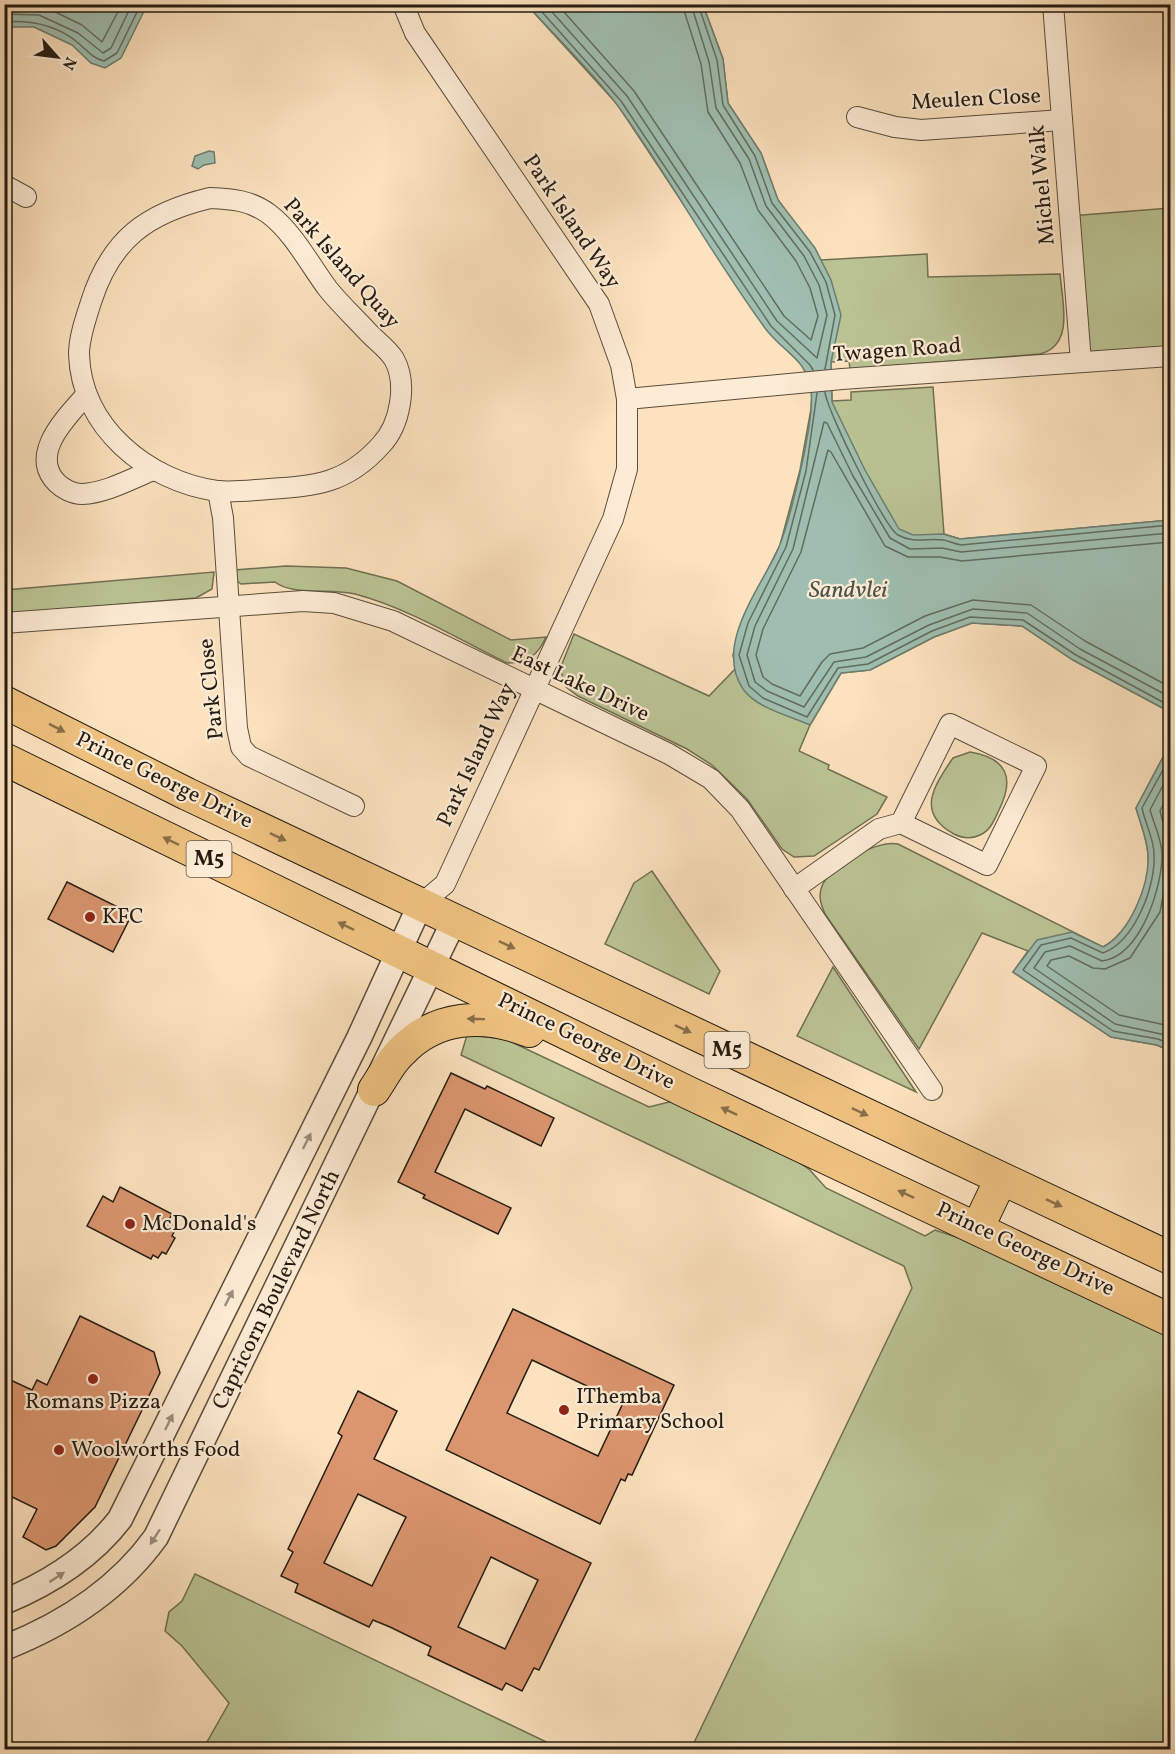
<svg xmlns="http://www.w3.org/2000/svg" width="1175" height="1754" viewBox="0 0 1175 1754" font-family="Vollkorn,serif">
  <rect width="100%" height="100%" fill="#fce2be"/>
  <filter id="stains"><feTurbulence type="fractalNoise" baseFrequency=".00333" numOctaves="4"/><feColorMatrix values="0 0 0 0 .2 0 0 0 0 .09 0 0 0 0 .02 0 0 0 .5 -.17"/></filter>
  <radialGradient id="worn" r=".72"><stop offset=".6" stop-color="#630" stop-opacity="0"/><stop offset="1" stop-color="#630" stop-opacity=".3"/></radialGradient>
  <g fill="#bbc494" stroke="#6f7052" stroke-width="1.5">
    <path d="M527,5H703L723,59L728,103L761,153L778,200L821,260L927,254L928,277L1060,274C1062,301 1075,345 1040,354L850,369L849,361L831,362L832,401L851,400V392L933,387L944,534L960,539L1170,520V712L1073,660L1022,626L972,623L934,637L870,670L841,673L810,725L799,751L829,765L828,769L887,797L877,814L814,856L794,857L782,849L747,799L712,765L687,749L578,696L566,687L560,669L574,634L709,696L736,668L733,655L742,621L780,545L800,470L811,409L812,394L806,369L767,330L617,104Z"/>
    <polygon points="1170,208 1170,356 1081,362 1070,216"/>
    <path d="M286,566L346,568L397,581L511,640L546,637C538,655 528,663 507,663C458,639 408,608 355,594C332,588 292,596 275,582L241,584L236,580L235,570Z"/>
    <polygon points="214,572 212,589 196,598 5,614 5,590"/>
    <path d="M1170,744V1051L1157,1045L1111,1037L1013,972L1028,951L982,933L919,1049L825,914C821,905 818,896 822,886C830,866 878,839 898,844L1103,947C1130,932 1151,885 1148,854C1147,839 1140,822 1136,808Z"/>
    <path d="M970,752C1007,758 1015,778 999,810C994,820 991,830 980,835C972,839 962,838 954,834C916,813 933,787 953,758Z"/>
    <polygon points="652,871 720,971 709,994 605,944 634,883"/>
    <polygon points="833,967 916,1092 797,1036"/>
    <polygon points="467,1035 505,1039 649,1107 669,1102 689,1104 760,1137 809,1169 826,1188 925,1236 935,1230 1010,1255 1170,1332 1170,1749 691,1749 912,1288 904,1266 461,1055"/>
    <polygon points="195,1574 561,1749 203,1749 229,1703 182,1646 165,1631 169,1612 182,1601"/>
  </g>
  <g fill="#9fbeb0" stroke="#6d7d70" stroke-width="1.5">
    <polygon points="4,5 5,4 147,5 121,58 105,68 91,63 72,45 34,27 5,27"/>
    <path d="M527,5H703L723,59L728,103L761,153L778,200L815,248L831,280L841,315L831,362L832,402L865,470L899,529L913,535L943,534L960,539L1170,520V712L1073,660L1022,626L972,623L934,637L870,670L841,673L810,725C790,716 756,708 743,689C713,644 762,587 779,547C790,520 815,420 811,392C807,357 784,354 765,328C713,257 670,178 618,106C591,70 557,38 527,5Z"/>
    <polygon points="209,151 214,152 215,163 204,165 198,169 192,166 195,156"/>
    <path d="M1170,744V1051L1157,1045L1111,1037L1013,972L1037,940L1072,932L1103,947C1130,933 1150,884 1148,854C1147,839 1140,822 1136,808Z"/>
  </g>
  <g fill="none" stroke-linecap="round" stroke-linejoin="round">
    <g stroke="#616c60" stroke-width="1.5">
      <polyline points="535,4 621,101 771,326 810,365 813,370"/>
      <polyline points="545,4 627,96 777,321 817,358 827,315 819,285 804,256 766,206 749,159 716,108 709,62 691,4"/>
      <polyline points="557,4 634,91 784,316 811,340 818,316 810,288 796,261 758,210 740,163 708,112 701,64 682,4"/>
      <polyline points="698,4 717,60 723,105 755,156 772,203 810,252 826,282 835,315 825,369"/>
      <polyline points="4,5 43,6 82,25 102,42 122,4"/>
      <polyline points="4,14 39,15 78,33 103,53 111,48 132,4"/>
      <path d="M4,22C30,20 56,25 77,42C87,50 92,58 104,61L117,53L141,4"/>
      <path d="M825,392C827,411 884,526 898,535C914,544 926,538 943,540C949,541 955,544 961,545L1170,525"/>
      <polyline points="817,393 806,471 786,547 748,623 739,655 749,686 763,698 807,717 838,668 868,664 932,631 970,617 1023,620 1076,655 1170,706"/>
      <polyline points="1170,533 961,552 942,548 910,549 890,538 853,476 827,423 824,422 793,549 755,626 747,655 755,682 767,691 804,707 834,662 866,657 929,625 973,609 1027,613 1080,649 1170,697"/>
      <polyline points="1170,542 962,561 940,557 908,557 885,546 831,452 828,450 801,552 763,629 756,655 763,677 772,684 800,696 822,662 830,654 863,648 925,616 973,600 1031,605 1085,641 1170,687"/>
      <path d="M1170,757L1142,808C1145,823 1154,839 1154,854C1156,886 1135,941 1103,953L1071,938L1041,945L1023,970L1113,1031L1158,1039L1170,1044"/>
      <path d="M1170,772L1150,810C1154,824 1162,840 1162,855C1162,887 1141,956 1102,961L1070,946L1045,952L1034,968L1115,1024L1170,1036"/>
      <polyline points="1170,791 1160,811 1170,850"/>
      <polyline points="1170,859 1160,912 1130,958 1105,969 1093,968 1069,956 1051,960 1047,966 1119,1015 1170,1026"/>
    </g>
  </g>
  <g fill="#dc966f" stroke="#231b11" stroke-width="1.5" fill-rule="evenodd">
    <polygon points="67,882 132,914 113,952 48,919"/>
    <polygon points="451,1073 485,1089 487,1086 554,1118 541,1146 465,1109 435,1172 511,1208 498,1234 423,1198 425,1195 398,1182"/>
    <polygon points="120,1187 172,1214 168,1222 177,1226 172,1236 175,1238 166,1254 162,1252 158,1258 153,1255 151,1259 87,1226 103,1196 113,1202"/>
    <path d="M513,1309L674,1385L632,1475L628,1474L625,1481L621,1479L600,1524L446,1450ZM532,1360L623,1403L598,1456L507,1413Z"/>
    <polygon points="80,1316 154,1352 160,1373 95,1507 56,1546 46,1550 23,1537 37,1509 4,1493 4,1377 32,1390 37,1380 47,1385"/>
    <path d="M358,1391L397,1411L374,1459L591,1563L539,1670L534,1668L522,1691L506,1683L502,1690L428,1655L431,1647L390,1627L373,1620L369,1627L295,1592L298,1584L281,1576L293,1552L288,1549L342,1436L338,1433ZM358,1494L406,1517L372,1586L324,1563ZM491,1557L538,1580L505,1649L458,1627Z"/>
  </g>
  <g fill="none" stroke-linecap="round" stroke-linejoin="round">
    <defs>
      <g id="minor">
        <polyline points="403,4 415,33 599,304 621,365 627,399 627,469 613,519 445,884 420,905"/>
        <polyline points="1053,4 1081,362"/>
        <polyline points="857,117 895,127 921,130 1062,120"/>
        <polyline points="4,185 26,197"/>
        <path d="M210,198C232,199 250,200 269,214C293,232 310,265 328,289C340,304 354,317 367,331C375,340 388,349 394,359C408,384 400,425 381,445C347,483 317,486 269,489C253,490 233,493 217,491C147,481 81,427 79,354C79,337 86,318 91,302C111,239 147,213 210,198Z"/>
        <path d="M86,395C67,417 28,454 57,483C63,489 73,494 82,494C106,493 131,479 153,470"/>
        <polyline points="627,399 842,379 1170,356"/>
        <polyline points="218,491 223,518 237,728 241,747 249,756 354,806"/>
        <polyline points="4,623 303,601 334,603 393,621 669,754 711,779 740,809 932,1090"/>
        <polyline points="794,889 879,829 901,823 987,865 1036,766 950,724 901,823"/>
      </g>
      <g id="tertiary">
        <path d="M4,1602C50,1583 90,1558 120,1519L359,1038L420,905"/>
        <path d="M4,1648C65,1624 118,1590 156,1537L454,921"/>
      </g>
      <g id="primary">
        <polyline points="4,702 187,794 1170,1258"/>
        <polyline points="4,759 689,1093 1170,1320"/>
        <path d="M374,1090C383,1077 390,1062 401,1052C436,1015 484,1013 529,1031"/>
        <polyline points="978,1227 1001,1179"/>
      </g>
    </defs>
    <use href="#minor" stroke="#594d3c" stroke-width="22"/>
    <use href="#tertiary" stroke="#594d3c" stroke-width="27"/>
    <use href="#primary" stroke="#231b11" stroke-width="34"/>
    <use href="#minor" stroke="#fdecd5" stroke-width="20"/>
    <use href="#tertiary" stroke="#fdecd5" stroke-width="24"/>
    <use href="#primary" stroke="#eec17f" stroke-width="32"/>
  </g>
  <defs><path id="oneway-solid" d="M-6-.8H1V-3.2L6.5 0L1 3.2V.8H-6Z" transform="scale(1.5)"/></defs>
  <g fill="#886e48">
    <use href="#oneway-solid" transform="translate(57 728) rotate(27)"/>
    <use href="#oneway-solid" transform="translate(278 837) rotate(25)"/>
    <use href="#oneway-solid" transform="translate(171 841) rotate(-154)"/>
    <use href="#oneway-solid" transform="translate(346 926) rotate(-154)"/>
    <use href="#oneway-solid" transform="translate(507 945) rotate(25)"/>
    <use href="#oneway-solid" transform="translate(476 1019) rotate(-179)"/>
    <use href="#oneway-solid" transform="translate(683 1029) rotate(25)"/>
    <use href="#oneway-solid" transform="translate(729 1111) rotate(-155)"/>
    <use href="#oneway-solid" transform="translate(860 1112) rotate(25)"/>
    <use href="#oneway-solid" transform="translate(906 1194) rotate(-155)"/>
    <use href="#oneway-solid" transform="translate(1054 1203) rotate(25)"/>
  </g>
  <g fill="#9b8e7d">
    <use href="#oneway-solid" transform="translate(307 1141) rotate(-63)"/>
    <use href="#oneway-solid" transform="translate(229 1298) rotate(-63)"/>
    <use href="#oneway-solid" transform="translate(169 1422) rotate(-64)"/>
    <use href="#oneway-solid" transform="translate(155 1537) rotate(123)"/>
    <use href="#oneway-solid" transform="translate(57 1577) rotate(-33)"/>
  </g>
  <g fill="#8f2418" stroke="#fdecd5" stroke-width="2">
    <circle cx="90" cy="917" r="6"/>
    <circle cx="130" cy="1224" r="6"/>
    <circle cx="93" cy="1379" r="6"/>
    <circle cx="564" cy="1410" r="6"/>
    <circle cx="59" cy="1450" r="6"/>
  </g>
  <g text-anchor="middle" dominant-baseline="central" stroke-width="4.5" stroke-linejoin="round" paint-order="stroke">
    <g fill="#fdecd5" stroke="#645a4c" stroke-width="1.5">
      <rect x="186.5" y="841" width="45" height="36" rx="4.5"/>
      <rect x="704.5" y="1032" width="45" height="36" rx="4.5"/>
    </g>
    <g font-size="21" font-weight="bold" fill="#231b11">
      <text x="209" y="859">M5</text>
      <text x="727" y="1050">M5</text>
    </g>
    <g font-size="22" fill="#231b11" stroke="#fdecd5">
      <text transform="translate(976 100) rotate(-3)">Meulen Close</text>
      <text transform="translate(1043 185) rotate(-95)">Michel Walk</text>
      <text transform="translate(571 222) rotate(56)">Park Island Way</text>
      <text transform="translate(341 264) rotate(49)">Park Island Quay</text>
      <text transform="translate(897 351) rotate(-4)">Twagen Road</text>
      <text transform="translate(580 685) rotate(25)">East Lake Drive</text>
      <text transform="translate(212 689) rotate(-96)">Park Close</text>
      <text transform="translate(477 755) rotate(-65)">Park Island Way</text>
      <text transform="translate(164 781) rotate(26)">Prince George Drive</text>
      <text transform="translate(586 1042) rotate(26)">Prince George Drive</text>
      <text transform="translate(1025 1250) rotate(25)">Prince George Drive</text>
      <text transform="translate(277 1290) rotate(-64)">Capricorn Boulevard North</text>
    </g>
    <g font-size="22" fill="#231b11" stroke="#fdecd5" text-anchor="start">
      <text x="102" y="917">KFC</text>
      <text x="142" y="1224">McDonald's</text>
      <text x="576" y="1397">IThemba<tspan x="576" dy="25">Primary School</tspan></text>
      <text x="93" y="1402" text-anchor="middle">Romans Pizza</text>
      <text x="71" y="1450">Woolworths Food</text>
    </g>
    <g font-size="24" font-style="italic" fill="#4e5449" stroke="#fdecd5">
      <text x="848" y="591">Sandvlei</text>
    </g>
  </g>
  <rect width="1175" height="1754" fill="none" stroke="#fce2be" stroke-width="24"/>
  <rect x="6" y="6" width="1163" height="1742" fill="none" stroke="#231b11" stroke-width="3"/>
  <rect x="12" y="12" width="1151" height="1730" fill="none" stroke="#231b11" stroke-width="1.5"/>
  <g transform="translate(57 57) rotate(118)" stroke="#fdecd5" stroke-width="4.5" paint-order="stroke">
  <path d="M0-4.5L10 22L0 15L-10 22Z" fill="#231b11"/>
  <text y="-9" font-size="16" font-weight="bold" text-anchor="middle" fill="#231b11">N</text>
  </g>
  <rect width="100%" height="100%" filter="url(#stains)"/>
  <rect width="100%" height="100%" fill="url(#worn)"/>
</svg>
